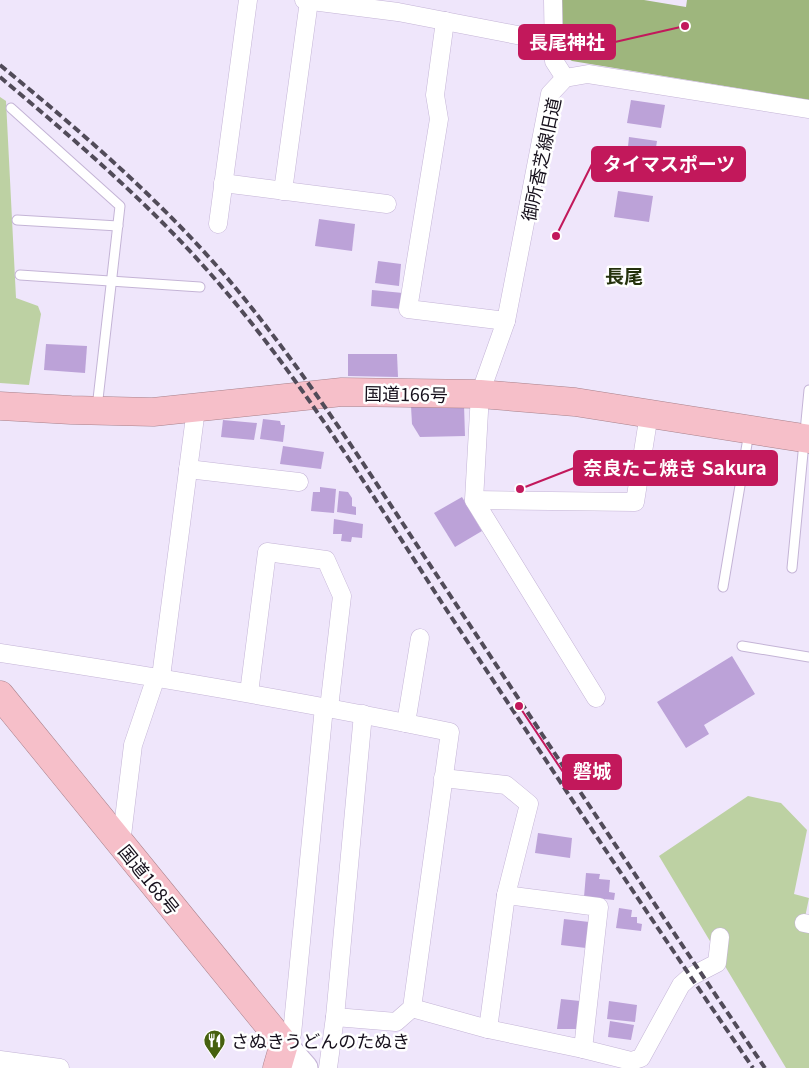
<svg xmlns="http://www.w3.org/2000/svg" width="809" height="1068" viewBox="0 0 809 1068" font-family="Georgia,'Noto Sans JP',serif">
  <rect width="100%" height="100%" fill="#efe6fb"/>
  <g fill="#bdd1a3">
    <polygon points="0,97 6,101 16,298 38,306 41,314 29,385 0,383"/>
    <polygon points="748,796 781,803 807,830 794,894 809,898 803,927 809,929 809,1068 786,1068 659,856"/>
  </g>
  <polygon fill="#9eb67d" points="562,0 644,0 686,7 687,0 809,0 809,100 572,61 559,53"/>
  <g fill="#bca2d8">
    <polygon points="631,100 665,105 661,128 627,123"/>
    <polygon points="629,137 657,141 654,160 627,156"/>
    <polygon points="618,191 653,196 649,222 614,217"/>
    <polygon points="319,219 355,224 352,251 315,246"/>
    <polygon points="378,261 401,264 399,286 375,283"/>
    <polygon points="372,290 403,293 401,309 371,306"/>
    <polygon points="46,344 87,346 85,373 44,370"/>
    <polygon points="348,354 397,354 398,377 348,376"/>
    <polygon points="464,405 465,436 420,437 412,424 411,406"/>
    <polygon points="263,419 280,421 281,425 285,425 283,442 260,439"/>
    <polygon points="223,420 257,423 254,440 221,437"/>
    <polygon points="283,446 324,452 321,469 280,464"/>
    <polygon points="320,487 336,489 334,513 311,511 313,492 320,492"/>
    <polygon points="339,491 348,492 352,498 352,506 356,507 356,515 337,512"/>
    <polygon points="462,497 482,531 455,547 434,513"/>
    <polygon points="334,519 363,524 362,538 352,537 351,542 341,541 342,534 333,534"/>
    <polygon points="732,656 755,694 704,725 709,734 686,748 657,702"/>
    <polygon points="538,833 572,838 570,858 535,853"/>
    <polygon points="586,873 600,874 599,879 610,880 609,892 615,893 614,900 584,897"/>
    <polygon points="619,908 632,910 631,917 637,917 637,923 642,924 641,931 616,928"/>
    <polygon points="564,919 589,922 586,948 561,945"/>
    <polygon points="561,999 580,1001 577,1029 557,1029"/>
    <polygon points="609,1001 637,1005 635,1022 607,1019"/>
    <polygon points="610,1021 634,1025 631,1040 608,1037"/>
  </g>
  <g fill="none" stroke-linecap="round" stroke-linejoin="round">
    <defs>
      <g id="lane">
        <polyline points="11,108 120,206 97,408"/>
        <polyline points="17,220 118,226"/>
        <polyline points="20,275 200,287"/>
        <polyline points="792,568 809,390"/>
        <polyline points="723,587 749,432"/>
        <polyline points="742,646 809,657"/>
      </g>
      <g id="street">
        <polyline points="304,0 398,12 553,42"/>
        <polyline points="553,0 554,61 565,78"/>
        <polyline points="445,21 435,95 439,119 408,309 506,321"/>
        <polyline points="223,183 387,204"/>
        <polyline points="283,191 309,1"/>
        <polyline points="218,224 248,0"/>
        <polyline points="188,469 299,482"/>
        <polyline points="474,500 635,502 649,414"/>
        <path d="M0,653C151,676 301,701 450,732L412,1008L396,1022L335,1017"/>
        <polyline points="161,677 196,409"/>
        <polyline points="249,693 267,552 326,560 342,596 329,708"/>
        <polyline points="596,698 474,500 480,394 506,321 550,94 565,78 588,74 809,109"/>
        <polyline points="406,723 420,638"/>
        <polyline points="443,778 506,785 529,804 506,895"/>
        <polyline points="121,844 133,745 156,677"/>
        <polygon points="506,895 599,907 583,1049 488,1029"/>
        <polyline points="804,923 809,924"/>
        <polyline points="412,1008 488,1029"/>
        <polyline points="284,1044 292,1034 324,707"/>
        <polyline points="583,1049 631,1061 641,1058 681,985 690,977 717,963 720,937"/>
        <polyline points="0,1060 60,1068"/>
        <polyline points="328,1068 335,1017 363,714"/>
      </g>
      <polyline id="secondary" points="284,1044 305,1068"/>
      <g id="highway">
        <polyline points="0,406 71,410 153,412 342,392 480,394 575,402 809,439"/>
        <polyline points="0,695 284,1044 277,1068"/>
      </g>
    </defs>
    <use href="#lane" stroke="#c4b4d6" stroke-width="11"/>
    <use href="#street" stroke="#c4b4d6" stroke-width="19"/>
    <use href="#secondary" stroke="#c4b4d6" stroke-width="27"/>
    <use href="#highway" stroke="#a8828c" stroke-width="29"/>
    <use href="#lane" stroke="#fff" stroke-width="9"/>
    <use href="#street" stroke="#fff" stroke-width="18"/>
    <use href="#secondary" stroke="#fff" stroke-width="25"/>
    <use href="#highway" stroke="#f6bfc9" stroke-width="28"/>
    <g stroke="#514b59" stroke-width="4" stroke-dasharray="8 4" stroke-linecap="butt">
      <path d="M0,65C79,130 156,196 223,273C304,368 371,476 440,580C548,743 655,906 765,1068"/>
      <path d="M0,77C76,141 150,204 215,279C301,378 371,493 442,603C545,759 647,914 753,1068"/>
    </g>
  </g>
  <defs>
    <symbol id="restaurant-pin" viewBox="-11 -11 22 30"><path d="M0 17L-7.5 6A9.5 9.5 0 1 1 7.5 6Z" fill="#46600e" stroke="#fff"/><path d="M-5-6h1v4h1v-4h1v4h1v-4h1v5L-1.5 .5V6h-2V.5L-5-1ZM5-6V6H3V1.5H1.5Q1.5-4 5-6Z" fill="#fff"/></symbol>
  </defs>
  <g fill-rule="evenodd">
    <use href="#restaurant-pin" x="202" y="1028" width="25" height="34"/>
  </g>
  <g text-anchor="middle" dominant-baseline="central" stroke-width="5" stroke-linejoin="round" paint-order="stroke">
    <g font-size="18" fill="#16101c" stroke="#fff">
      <text transform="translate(540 159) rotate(-78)">御所香芝線旧道</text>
      <text transform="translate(406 393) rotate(1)">国道166号</text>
      <text transform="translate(150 879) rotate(51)">国道168号</text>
    </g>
    <g font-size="18" fill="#16101c" stroke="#fff" text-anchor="start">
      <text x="231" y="1040">さぬきうどんのたぬき</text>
    </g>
    <g font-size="19" font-weight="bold" fill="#24310c" stroke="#fff">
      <text x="624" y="274">長尾</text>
    </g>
  </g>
  <path fill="none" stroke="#c2185b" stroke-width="2" d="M685 26L615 42M556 236L592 164M520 489L574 468M519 706L563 772"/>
  <g fill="#c2185b" stroke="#fff" stroke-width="2">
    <circle cx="685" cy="26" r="5"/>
    <circle cx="556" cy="236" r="5"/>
    <circle cx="520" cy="489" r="5"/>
    <circle cx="519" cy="706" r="5"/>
  </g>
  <g fill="#c2185b" stroke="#c2185b" stroke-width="2">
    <rect x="519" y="25" width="96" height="34" rx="5"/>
    <rect x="592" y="147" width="153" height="34" rx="5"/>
    <rect x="574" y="451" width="203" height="34" rx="5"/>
    <rect x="563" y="755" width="58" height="34" rx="5"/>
  </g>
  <g font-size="19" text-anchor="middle" font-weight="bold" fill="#fff">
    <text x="567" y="49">長尾神社</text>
    <text x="669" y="171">タイマスポーツ</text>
    <text x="675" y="475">奈良たこ焼き Sakura</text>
    <text x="592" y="778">磐城</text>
  </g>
</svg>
